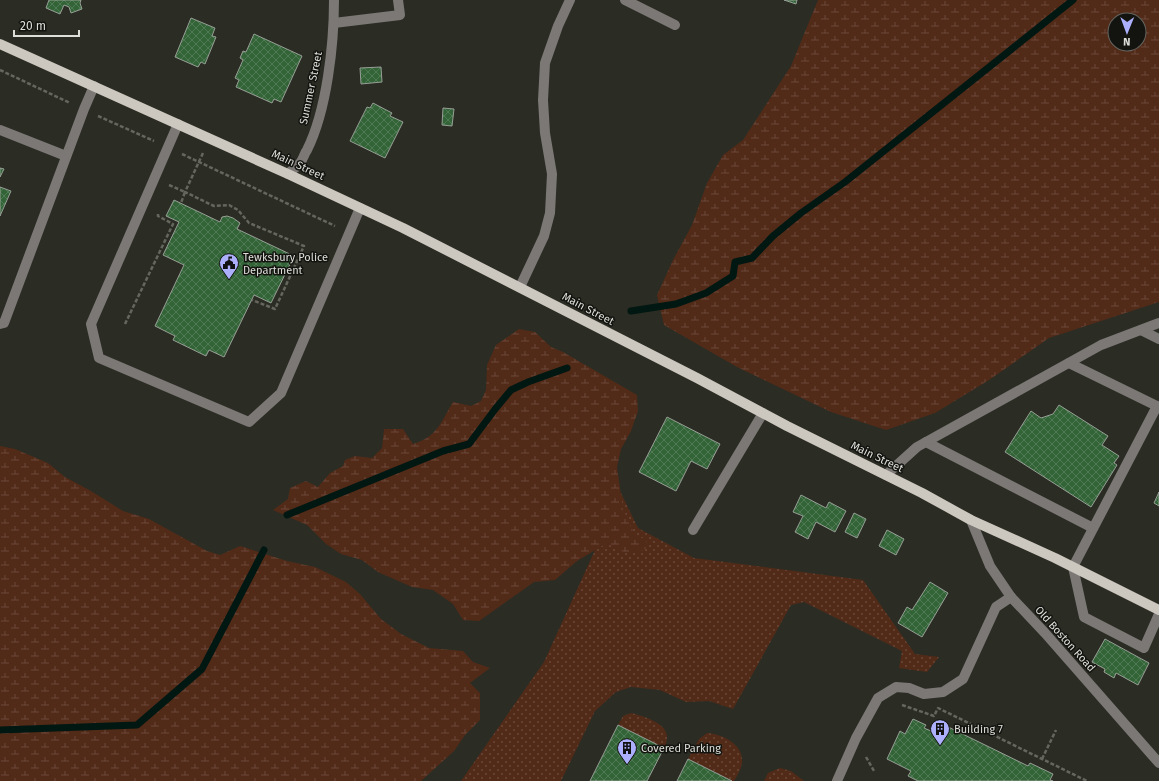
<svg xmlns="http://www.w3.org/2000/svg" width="1159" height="781" viewBox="0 0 1159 781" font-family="'Fira Sans',sans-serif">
  <defs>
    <pattern id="grass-dots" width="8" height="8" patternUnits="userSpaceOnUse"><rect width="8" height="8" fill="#522a18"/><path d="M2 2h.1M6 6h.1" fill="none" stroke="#6a4839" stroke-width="1.8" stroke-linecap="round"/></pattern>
    <pattern id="wetland-marsh" width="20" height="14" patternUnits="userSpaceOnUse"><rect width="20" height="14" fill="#522a18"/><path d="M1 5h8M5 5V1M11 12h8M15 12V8" fill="none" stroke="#6a4839"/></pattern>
    <pattern id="building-cross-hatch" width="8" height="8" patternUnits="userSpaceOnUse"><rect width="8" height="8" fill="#336437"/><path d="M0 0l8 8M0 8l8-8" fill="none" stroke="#507a53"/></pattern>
  </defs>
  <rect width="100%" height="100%" fill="#2b2c23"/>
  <g fill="url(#grass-dots)">
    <polygon points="621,493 638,528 694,558 863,580 915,654 939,657 927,672 899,668 902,651 804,602 791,605 733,709 709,701 686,702 660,690 631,687 616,692 595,711 561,781 461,781 544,662"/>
    <path d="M631,713C643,716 669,723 667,739C667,742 665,745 664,748L618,725L623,716Z"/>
    <path d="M707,733C723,734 744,745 742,763C741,769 737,776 734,781H732L688,759L699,739Z"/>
    <polygon points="780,768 791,771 804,781 764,781 768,773"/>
  </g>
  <g fill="url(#wetland-marsh)" fill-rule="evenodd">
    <path d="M818,0H1159V302L1049,338L989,380L935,413L886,430L831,412L737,367L664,325L657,295L673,260L692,225L707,183L723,155L743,140L791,66ZM1115,20H1139V44H1115Z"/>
    <path d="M519,329L535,332L551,347L563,352L637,395L638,411L631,431L621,449L617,467L623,509L634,533L646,540L648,547C631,558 623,553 607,543L577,561L555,580L534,582L479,621L463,620L453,604L433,590L412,587L378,572L362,560L341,554L326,544L307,525L273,510L288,499L290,488L306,481L318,487L330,473L343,466L345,460L355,456L372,458L382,448L384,429H403L413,444C437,437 441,422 453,402L471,406L481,401L486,390L487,365L496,345Z"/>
    <polygon points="0,446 15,449 48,463 65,477 91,491 123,511 149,519 207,551 220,555 240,546 287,561 315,567 346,582 360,594 381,619 401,634 429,648 463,651 473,662 490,668 470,683 480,693 480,720 465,735 454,751 421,781 0,781"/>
  </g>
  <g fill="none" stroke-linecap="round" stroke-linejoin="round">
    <g stroke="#001712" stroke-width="7">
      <polyline points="631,311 676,304 706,293 733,276 735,262 752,258 773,236 801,213 845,182 1073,0"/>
      <polyline points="287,515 443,451 469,444 496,408 511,390 528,382 567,368"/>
      <polyline points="0,730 137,725 202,669 264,550"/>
    </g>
  </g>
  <g fill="url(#building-cross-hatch)" stroke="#979f97">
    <polygon points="49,0 81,0 80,3 82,9 71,13 69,7 64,5 60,14 46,8"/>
    <polygon points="784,0 797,0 796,4"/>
    <polygon points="191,18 215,28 212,36 216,37 205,64 201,62 198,67 175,57"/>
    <polygon points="254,34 302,56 281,102 274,99 272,103 236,87 239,80 235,78 243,60 240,58 243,51 246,52"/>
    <polygon points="381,67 382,82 361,84 360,68"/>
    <polygon points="373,103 392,113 390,116 403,122 385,158 350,141 367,107 370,108"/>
    <polygon points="443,108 454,109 452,126 442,125"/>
    <polygon points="0,168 4,169 0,177"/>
    <polygon points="0,187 11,191 0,216"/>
    <polygon points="174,200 220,222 222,217 227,216 233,218 240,223 237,229 294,256 271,303 254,295 224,357 209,350 206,356 173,340 175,336 155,326 184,265 163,255 179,222 166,216"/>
    <polygon points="1059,405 1108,436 1102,445 1119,456 1114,463 1117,465 1091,507 1005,452 1031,411 1041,418 1053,414"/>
    <polygon points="667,417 720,444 707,469 691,461 676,491 639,472"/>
    <polygon points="1159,492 1159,506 1154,503"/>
    <polygon points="801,495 826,508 829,502 846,511 835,532 816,522 808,539 795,532 803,516 793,512"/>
    <polygon points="854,513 866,519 857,538 845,532"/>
    <polygon points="887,530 904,539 896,555 879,546"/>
    <polygon points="930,582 948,593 922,637 898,623 907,607 912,610"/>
    <polygon points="1105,639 1149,663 1138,685 1116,673 1114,678 1104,672 1105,669 1092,662"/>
    <polygon points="913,719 926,725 924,728 931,731 936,721 1028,766 1030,763 1053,774 1050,780 1053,781 918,781 908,776 911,771 887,759 900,731 905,734"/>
    <polygon points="618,725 664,748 647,781 590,781"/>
    <polygon points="688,759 732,781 677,781"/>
  </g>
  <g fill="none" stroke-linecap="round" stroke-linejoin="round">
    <g stroke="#65665e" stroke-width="2.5" stroke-dasharray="4 2" stroke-linecap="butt">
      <polyline points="0,70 70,103"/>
      <polyline points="98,116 154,141"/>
      <polyline points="203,153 185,192 214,206 229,205 238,210 249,223 304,246 275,309 252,300"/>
      <polyline points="182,154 335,226"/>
      <polyline points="169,185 185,192 181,203"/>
      <polyline points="125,324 173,224 158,216 158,214"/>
      <polyline points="902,705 934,716 938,708 1087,781"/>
      <polyline points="866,757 874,771"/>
      <polyline points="1042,759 1056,730"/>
    </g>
    <g stroke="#7b7875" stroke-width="10">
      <polyline points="625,0 675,25"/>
      <polyline points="334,23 400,15 398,0"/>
      <polyline points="178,124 91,324 99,358 249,422 281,393 360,208"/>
      <polyline points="0,130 66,156"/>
      <path d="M288,174C292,170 297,167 300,163C303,160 304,154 307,150C327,110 334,44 334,0"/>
      <polyline points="520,287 544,236 550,213 552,174 545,133 543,100 545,63 558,26 570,0"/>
      <polyline points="0,324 4,323 84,109 94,86"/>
      <polyline points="1141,330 1159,339"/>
      <polyline points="1069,363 1159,407"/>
      <polyline points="1157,406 1073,567 1084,617 1144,648 1159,614"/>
      <polyline points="926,442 1093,528"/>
      <polyline points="886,475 917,447 1101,345 1159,323"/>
      <polyline points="971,520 990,566 1011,597 1045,633 1159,763"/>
      <polyline points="693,530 763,413"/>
      <polyline points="837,781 856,738 878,698 896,687 909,688 924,694 943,692 963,679 996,607 1011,597"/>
    </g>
    <polyline stroke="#ccc7bf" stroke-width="10" points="0,44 288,174 403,228 697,378 787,426 922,493 971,520 1055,558 1159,610"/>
  </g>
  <defs>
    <symbol id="civic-pin" viewBox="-11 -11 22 30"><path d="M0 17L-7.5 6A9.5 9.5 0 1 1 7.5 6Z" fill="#acaffb" stroke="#131410"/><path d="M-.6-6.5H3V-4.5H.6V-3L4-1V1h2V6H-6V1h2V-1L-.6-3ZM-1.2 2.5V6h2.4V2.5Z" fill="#111"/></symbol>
    <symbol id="building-pin" viewBox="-11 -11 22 30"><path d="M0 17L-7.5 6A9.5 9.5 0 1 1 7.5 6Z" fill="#acaffb" stroke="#131410"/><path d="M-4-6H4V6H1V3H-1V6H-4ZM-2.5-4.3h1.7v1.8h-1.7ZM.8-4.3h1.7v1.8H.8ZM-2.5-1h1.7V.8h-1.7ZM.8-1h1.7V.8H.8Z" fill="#111"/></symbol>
  </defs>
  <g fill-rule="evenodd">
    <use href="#civic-pin" x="218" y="252" width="22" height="30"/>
    <use href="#building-pin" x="929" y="718" width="22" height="30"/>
    <use href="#building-pin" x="616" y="737" width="22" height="30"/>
  </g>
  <g text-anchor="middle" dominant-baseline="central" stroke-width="3" stroke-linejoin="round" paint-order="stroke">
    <g font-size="11" fill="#deded9" stroke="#131410">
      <text transform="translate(311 88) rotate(-78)">Summer Street</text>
      <text transform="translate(298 165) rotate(25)">Main Street</text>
      <text transform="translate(588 309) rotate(28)">Main Street</text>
      <text transform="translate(877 457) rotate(26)">Main Street</text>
      <text transform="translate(1065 639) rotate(48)">Old Boston Road</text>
    </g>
    <g font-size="11" fill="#deded9" stroke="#131410" text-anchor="start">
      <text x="243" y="257">Tewksbury Police<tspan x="243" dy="13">Department</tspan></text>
      <text x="954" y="729">Building 7</text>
      <text x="641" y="748">Covered Parking</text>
    </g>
  </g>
  <g transform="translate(1127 32) rotate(181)"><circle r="19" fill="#131410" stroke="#646560"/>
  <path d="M0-3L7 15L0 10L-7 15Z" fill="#acaffb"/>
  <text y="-6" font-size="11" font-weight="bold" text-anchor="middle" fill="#deded9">N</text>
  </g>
  <path d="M14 30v6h65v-6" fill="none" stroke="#deded9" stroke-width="2"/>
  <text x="20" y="30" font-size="12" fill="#deded9" stroke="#131410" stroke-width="3" paint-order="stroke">20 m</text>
</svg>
